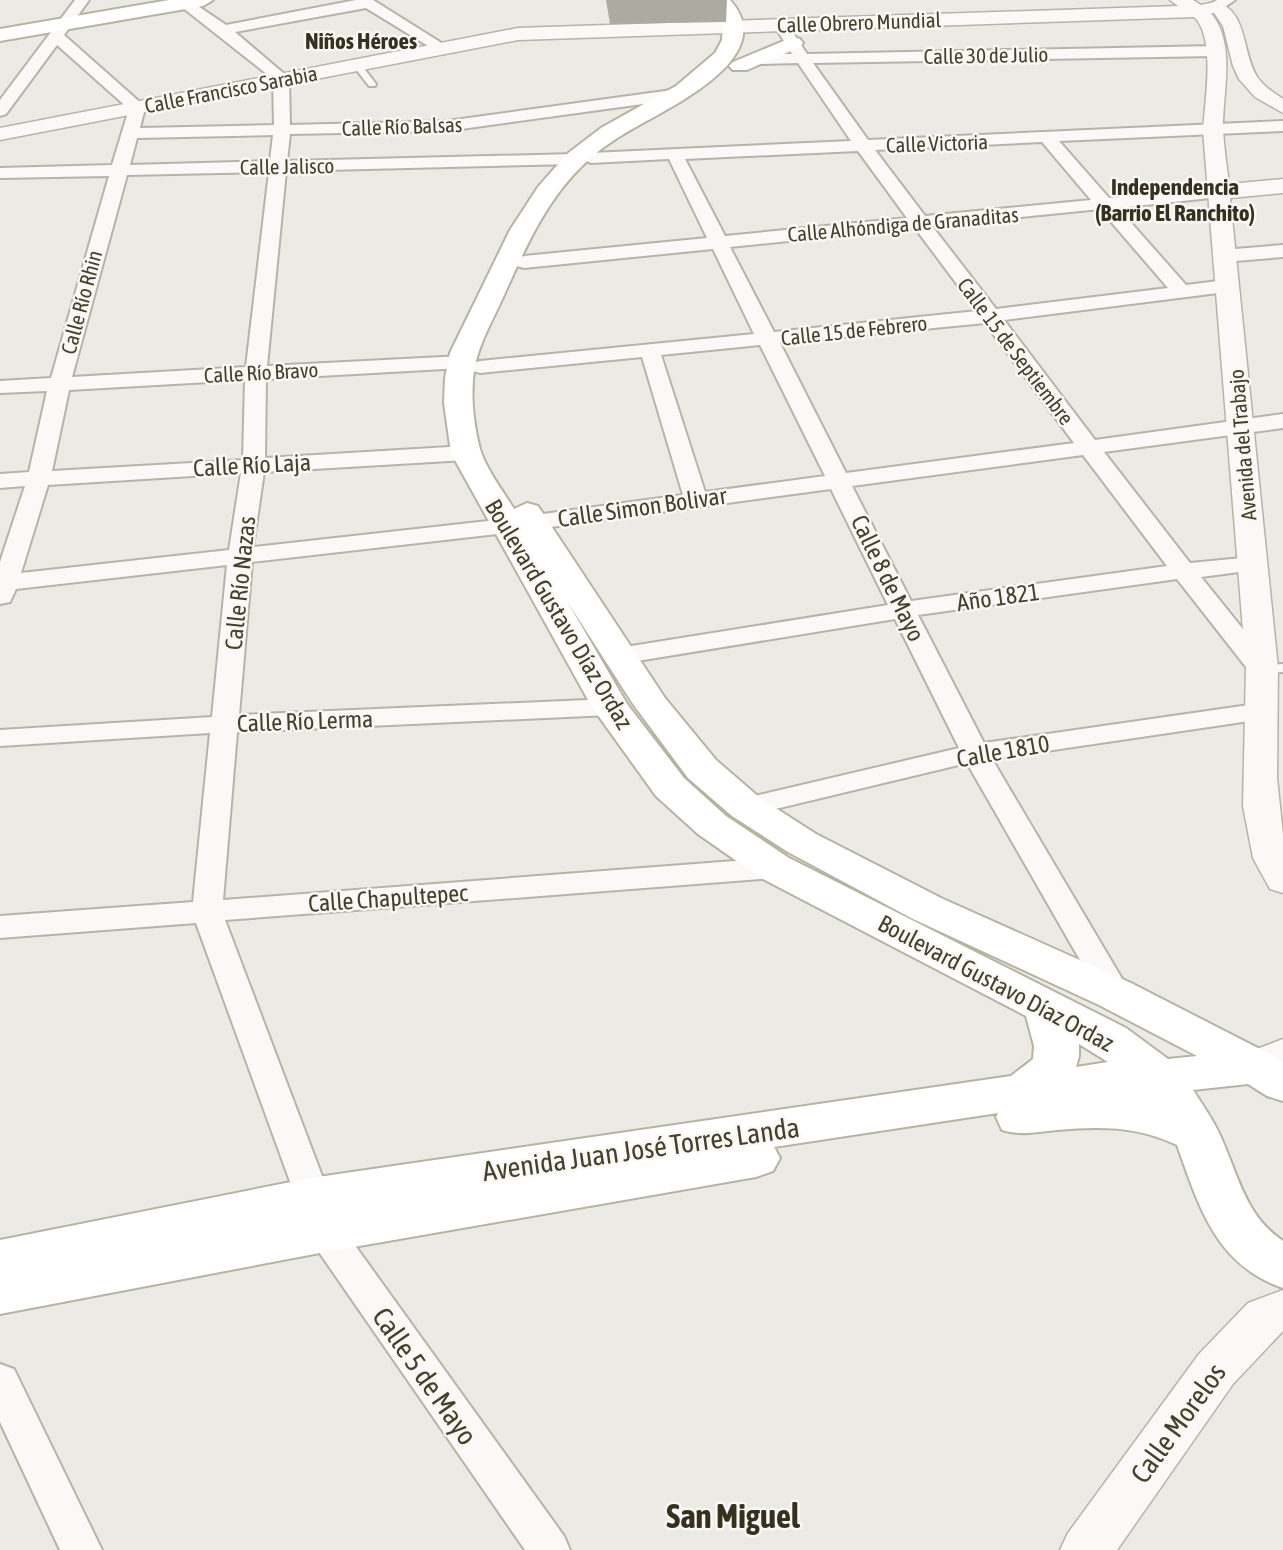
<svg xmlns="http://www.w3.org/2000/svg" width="1283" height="1550" viewBox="0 0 1283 1550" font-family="'Asap Condensed',sans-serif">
  <rect width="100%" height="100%" fill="#eceae4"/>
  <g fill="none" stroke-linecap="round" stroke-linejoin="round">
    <defs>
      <g id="service">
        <polygon points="353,62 359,62 376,84 375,86 369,86 352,64"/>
        <polygon points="1283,664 1283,672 1262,674 1255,670 1262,666"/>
      </g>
      <g id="minor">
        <path d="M75,0H89L64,35L143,105L145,108L140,128L274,125L273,79L173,0H189L226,25L356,0H373L451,49L443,54L438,52L366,8L235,32L289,78L290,125L447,121L672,90L680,95L672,100L447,131L290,134L287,161L575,154L583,158L591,153L851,141L798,63L758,64L750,59L758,54H792L774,25L781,21L786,22L807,54L1215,46L1223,51L1215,56L813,63L868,140L1283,121V131L1059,141L1109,198L1225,188L1228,192L1225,196L1219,197L1118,208L1186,285L1226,280L1236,286L1226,292L1004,320L1095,440L1283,414V428L1104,452L1190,563L1253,557L1262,559L1265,564L1262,569L1201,577L1271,664L1275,670L1271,676L1262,678L1253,676L1177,579L918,615L984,743L1263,703L1272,705L1276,711L1272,717L1263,719L992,759L1131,994L1126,1002L1115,1005L1104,1002L967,763L746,816L736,813L732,807L736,801L746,798L959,748L895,619L619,664L610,661L606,656L610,651L619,648L888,605L831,489L506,533L252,562L239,715L610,699L619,701L623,707L619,713L610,715L237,732L223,900L775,858L785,861L790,868L785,875L775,878L225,920L341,1226L564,1536L570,1550H525L312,1242L196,923L0,938V916L193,902L210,733L0,746V730L212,717L227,565L16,589L10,602L0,604V562L25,486L0,488V474L29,472L47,391L0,393V381L51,378L109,176L0,178V168L112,165L129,109L57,45L6,114L0,116V100ZM273,135L270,161L130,165L137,138ZM1042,142L1091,200L925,216L875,150ZM858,151L907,218L725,236L685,159ZM583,159L591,163L669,159L707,238L524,256L517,258L515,262L517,266L524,268L713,249L754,334L480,361L473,363L470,367L473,371L480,373L642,357L683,495L506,519L253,547L264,472L466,460L474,458L477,453L474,448L466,446L265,458L266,379L462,368L469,366L472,362L469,358L462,356L267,366L286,171L575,164ZM269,172L246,367L72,377L127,175ZM1100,209L1168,288L996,309L932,226ZM915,228L977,311L774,332L730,247ZM985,323L1074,443L846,473L780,343ZM760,345L825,476L705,492L661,355ZM245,380L243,460L52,471L69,390ZM1083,455L1167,566L911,601L852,486ZM241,473L229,550L21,573L48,485Z"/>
        <polygon points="1217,0 1235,0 1220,10 1210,10 1210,4"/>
        <polygon points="1283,245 1283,257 1223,262 1214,256 1223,250"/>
        <polygon points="0,1364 14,1369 102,1550 60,1550 0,1422"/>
      </g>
      <g id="tertiary">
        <path d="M1170,0H1193L1201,5L1215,2C1249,10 1241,53 1258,78C1264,87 1274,93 1283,99V113L1255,97L1239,79L1233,66L1223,26L1214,13H1211C1237,45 1222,93 1223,130C1224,148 1227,167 1229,184L1283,179V193L1230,198L1278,668L1277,778L1283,835V893L1270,889L1253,858L1243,806L1246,668L1203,130C1205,101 1216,37 1194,17L518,40L0,140V128L518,28L1178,6Z"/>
        <polygon points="1283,1039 1283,1071 1256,1081 1241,1077 1235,1066 1241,1055"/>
        <polygon points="1283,1290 1283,1331 1233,1384 1117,1550 1060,1550 1068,1533 1199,1354 1248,1303"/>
      </g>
      <g id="primary">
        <polygon points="169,0 213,0 203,6 0,41 0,29"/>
        <path d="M709,0H730C781,56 672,106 634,128C616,138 598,150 583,165C543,203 522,256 499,306C490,325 480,343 475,365C470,392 473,422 480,449C486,469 503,491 514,509L527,503L538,506L665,698L716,760L760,798L816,834L943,899L1131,983L1283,1061V1101L1267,1096L1248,1084L1193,1090C1202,1104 1212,1118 1219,1133C1238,1173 1244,1215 1283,1241V1288C1216,1265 1199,1207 1177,1145C1138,1126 1100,1126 1057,1130C1037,1132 1022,1136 1002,1130L996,1117L998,1113L774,1147L780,1158L773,1171L756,1177L325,1252L0,1314V1240L311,1178L1011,1076L1033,1059L1034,1046L1026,1016L761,878L698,834L656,796L592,707L451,453L444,403L445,378L450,353L510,230L538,187L567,154L601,128L676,86L715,53L722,40L723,24L718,10ZM567,601L633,704L688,778L732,816L788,852L913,919L1099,1005L1197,1056L1168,1059L1126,1028L789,858L726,816L684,778L627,704ZM1079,1044L1108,1062L1076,1067L1079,1056Z"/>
        <polygon points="793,37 800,39 803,43 800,47 747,70 733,70 729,66 733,62"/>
      </g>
    </defs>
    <use href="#service" stroke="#b6b4a9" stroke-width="4"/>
    <use href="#minor" stroke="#b6b4a9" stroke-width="4"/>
    <use href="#tertiary" stroke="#b6b4a9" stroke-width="3"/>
    <use href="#primary" stroke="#b7b3a3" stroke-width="4"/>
    <use href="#service" fill="#faf9f7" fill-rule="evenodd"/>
    <use href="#minor" fill="#faf9f7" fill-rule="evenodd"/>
    <use href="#tertiary" fill="#faf9f7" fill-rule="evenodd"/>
    <use href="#primary" fill="#fff" fill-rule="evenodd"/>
  </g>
  <polygon fill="#adaaa1" points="606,0 727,0 726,22 610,24"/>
  <g text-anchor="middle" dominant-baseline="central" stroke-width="5" stroke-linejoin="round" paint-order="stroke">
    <g font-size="21" fill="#44402c" stroke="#f9f8f4">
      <text transform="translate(859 22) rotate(-2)">Calle Obrero Mundial</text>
      <text transform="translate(986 55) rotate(-1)">Calle 30 de Julio</text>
      <text transform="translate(231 89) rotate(-11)">Calle Francisco Sarabia</text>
      <text transform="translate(402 126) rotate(-2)">Calle Río Balsas</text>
      <text transform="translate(937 143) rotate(-2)">Calle Victoria</text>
      <text transform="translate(287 166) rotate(-1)">Calle Jalisco</text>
      <text transform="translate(903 224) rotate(-5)">Calle Alhóndiga de Granaditas</text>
      <text transform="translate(81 302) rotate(-75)">Calle Río Rhin</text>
      <text transform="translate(854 330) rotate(-6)">Calle 15 de Febrero</text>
      <text transform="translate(1016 351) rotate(53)">Calle 15 de Septiembre</text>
      <text transform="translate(261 372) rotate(-3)">Calle Río Bravo</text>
      <text transform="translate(1242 445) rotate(-95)">Avenida del Trabajo</text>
    </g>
    <g font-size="23" font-weight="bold" fill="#35311e" stroke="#f9f8f4">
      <text x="361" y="41">Niños Héroes</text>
      <text x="1175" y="187">Independencia<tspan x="1175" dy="26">(Barrio El Ranchito)</tspan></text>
    </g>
    <g font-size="24" fill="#44402c" stroke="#f9f8f4">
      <text transform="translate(252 465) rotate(-3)">Calle Río Laja</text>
      <text transform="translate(642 507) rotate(-8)">Calle Simon Bolivar</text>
      <text transform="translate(888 578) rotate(64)">Calle 8 de Mayo</text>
      <text transform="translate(240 583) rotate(-84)">Calle Río Nazas</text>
      <text transform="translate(998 597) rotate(-8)">Año 1821</text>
      <text transform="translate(559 614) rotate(59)">Boulevard Gustavo Díaz Ordaz</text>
      <text transform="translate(305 721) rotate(-2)">Calle Río Lerma</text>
      <text transform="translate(1003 751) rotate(-10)">Calle 1810</text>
      <text transform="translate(388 898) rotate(-4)">Calle Chapultepec</text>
      <text transform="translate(996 983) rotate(28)">Boulevard Gustavo Díaz Ordaz</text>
    </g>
    <g font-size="28" fill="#44402c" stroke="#f9f8f4">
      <text transform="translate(641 1149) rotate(-8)">Avenida Juan José Torres Landa</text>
      <text transform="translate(425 1376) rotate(55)">Calle 5 de Mayo</text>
      <text transform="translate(1178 1423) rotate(-54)">Calle Morelos</text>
    </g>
    <g font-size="33" font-weight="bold" fill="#35311e" stroke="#f9f8f4">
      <text x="733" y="1516">San Miguel</text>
    </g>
  </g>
</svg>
